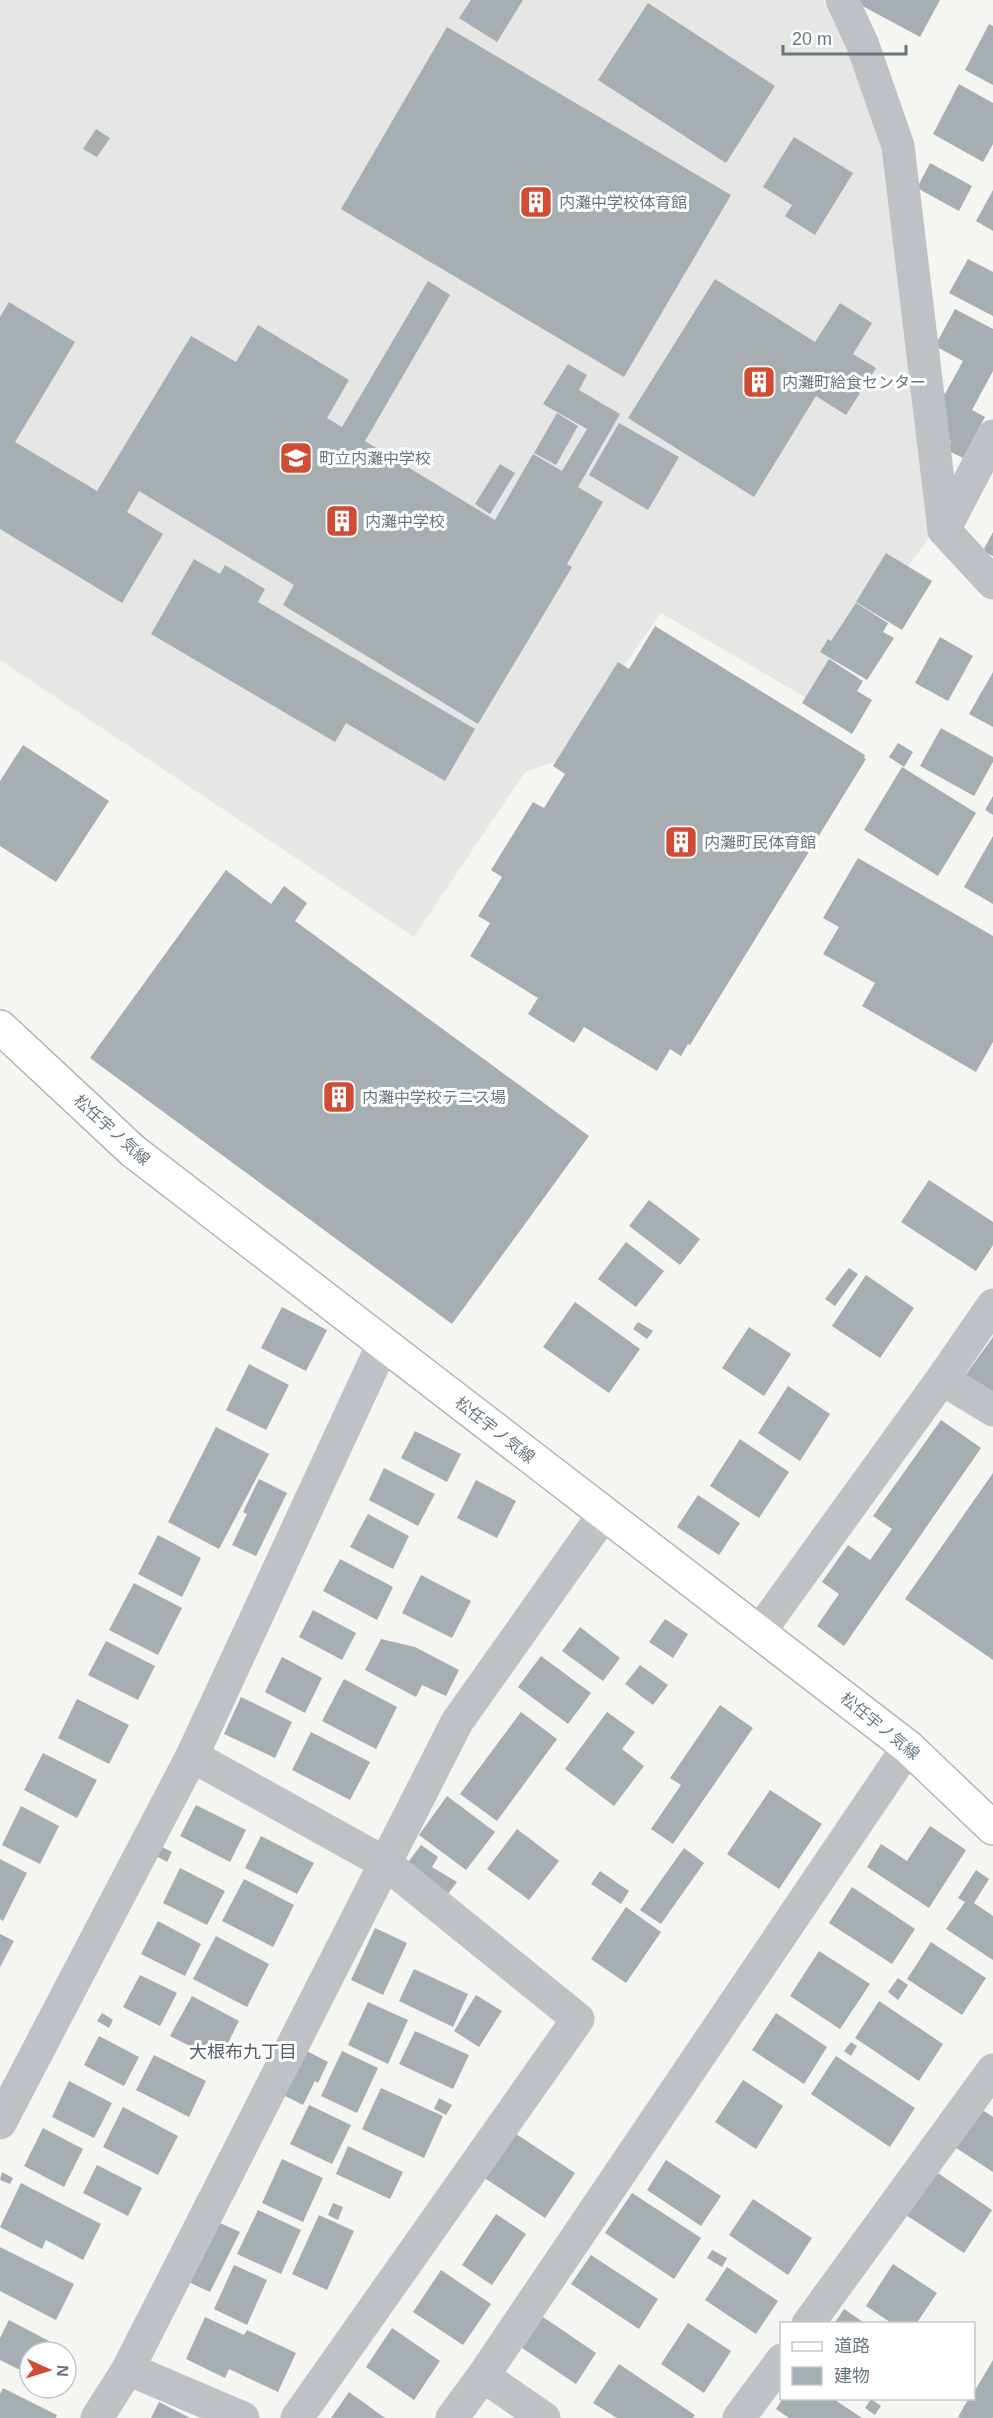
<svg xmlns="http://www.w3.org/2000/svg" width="993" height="2418" viewBox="0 0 993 2418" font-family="Arial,'Noto Sans JP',sans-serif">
  <rect width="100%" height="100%" fill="#f5f5f2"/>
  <polygon fill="#e6e6e5" points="0,0 823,0 897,153 939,524 810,700 661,613 557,761 525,772 414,937 0,660"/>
  <g fill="#a6aeb2">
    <polygon points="471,0 523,0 497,42 459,18"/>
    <polygon points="859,0 940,0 920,37 857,3"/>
    <polygon points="648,3 775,86 726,163 598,80"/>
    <polygon points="989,24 993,26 993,85 965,70"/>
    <polygon points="447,27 731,195 624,377 341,209"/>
    <polygon points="959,84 993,103 993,144 983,162 933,134"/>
    <polygon points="96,129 110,138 97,157 83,149"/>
    <polygon points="794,137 853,173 815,235 785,216 792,205 763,187"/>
    <polygon points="930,163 972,186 959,211 917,188"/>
    <polygon points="993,190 993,231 976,221"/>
    <polygon points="968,259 993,272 993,316 949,293"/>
    <polygon points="715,279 815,342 840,303 872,323 853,354 876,368 846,415 816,396 754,497 628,418"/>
    <polygon points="428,281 450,295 365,441 495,520 533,454 562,471 587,429 543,404 568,364 587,375 579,390 620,414 578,487 603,502 567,564 572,567 478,724 283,605 294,585 139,491 127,512 163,534 122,603 0,529 0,317 9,302 75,342 15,442 97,491 191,336 236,362 258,325 349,380 327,418 342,427"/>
    <polygon points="955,309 993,329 993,371 972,410 985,417 963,458 947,450 951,441 945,438 942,392 945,394 963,361 935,346"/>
    <polygon points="557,413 578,426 556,465 534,453"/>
    <polygon points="619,423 679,457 648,510 589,475"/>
    <polygon points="500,464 515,473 490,514 475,504"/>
    <polygon points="993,532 993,556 983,551"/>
    <polygon points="886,553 932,581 902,630 856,602"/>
    <polygon points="194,559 220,574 225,565 265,589 258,602 475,729 445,781 346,723 335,742 151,634"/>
    <polygon points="856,603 888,623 883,632 894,638 867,680 820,652 828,639 831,641"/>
    <polygon points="655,626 865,755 864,758 866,759 690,1045 688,1044 681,1056 670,1049 657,1071 584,1027 574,1043 528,1014 538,998 470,956 490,923 478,916 502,877 491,870 533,802 544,808 565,774 553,766 618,662 629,669"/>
    <polygon points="940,637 973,656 948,701 915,683"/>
    <polygon points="829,659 863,681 857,691 872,700 852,734 802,703"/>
    <polygon points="993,672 993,727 969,714"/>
    <polygon points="941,728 993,757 993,762 974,796 920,766"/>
    <polygon points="898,743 913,752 904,767 889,757"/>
    <polygon points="23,745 109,801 56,882 0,846 0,781"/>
    <polygon points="902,767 976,813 938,876 864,830"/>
    <polygon points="993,796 993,815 985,810"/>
    <polygon points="993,836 993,904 964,887"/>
    <polygon points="858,858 993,936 993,1042 976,1072 862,1006 875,983 823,954 839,927 823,918"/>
    <polygon points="226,870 271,904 284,886 307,903 295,921 589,1136 452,1324 90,1058"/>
    <polygon points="929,1180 993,1222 993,1245 976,1271 901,1222"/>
    <polygon points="649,1200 700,1239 680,1265 629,1226"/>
    <polygon points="626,1242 664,1271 636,1307 598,1279"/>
    <polygon points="849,1268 858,1274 835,1306 825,1299"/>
    <polygon points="866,1275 914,1308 880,1358 832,1326"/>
    <polygon points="575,1302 640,1349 609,1393 543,1347"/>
    <polygon points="282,1307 327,1330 306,1371 261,1348"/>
    <polygon points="638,1322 653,1331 647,1339 633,1329"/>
    <polygon points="749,1327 791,1354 764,1396 722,1368"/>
    <polygon points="993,1337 993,1402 961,1381"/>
    <polygon points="249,1364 289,1385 266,1430 226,1410"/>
    <polygon points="788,1386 830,1414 800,1461 758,1433"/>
    <polygon points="941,1420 981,1448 844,1646 817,1626 839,1594 822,1582 848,1545 870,1560 892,1529 873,1516"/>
    <polygon points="216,1427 269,1454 219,1549 168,1522"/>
    <polygon points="415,1431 461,1454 447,1482 401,1458"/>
    <polygon points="740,1439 789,1472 759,1518 710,1486"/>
    <polygon points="384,1468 435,1494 418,1526 369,1500"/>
    <polygon points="993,1473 993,1660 905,1599"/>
    <polygon points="259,1479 287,1493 256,1556 232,1545 247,1514 243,1512"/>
    <polygon points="476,1480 516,1501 497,1538 457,1518"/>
    <polygon points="698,1495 740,1523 719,1555 677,1527"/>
    <polygon points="368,1514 409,1536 393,1569 350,1547"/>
    <polygon points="158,1535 201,1558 182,1597 138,1574"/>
    <polygon points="340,1559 393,1587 377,1620 323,1591"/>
    <polygon points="421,1575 471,1601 452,1638 402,1613"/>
    <polygon points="134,1583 182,1608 158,1655 109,1630"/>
    <polygon points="313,1610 356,1633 342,1660 299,1637"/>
    <polygon points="665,1619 688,1634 673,1658 649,1642"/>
    <polygon points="580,1627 620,1658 603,1681 562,1651"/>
    <polygon points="381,1639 415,1647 459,1670 446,1696 422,1685 416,1697 365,1670"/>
    <polygon points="106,1641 155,1666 138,1700 88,1675"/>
    <polygon points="541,1656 591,1693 568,1724 518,1687"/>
    <polygon points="282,1657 322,1678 305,1713 265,1692"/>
    <polygon points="640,1665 668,1685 653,1705 625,1684"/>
    <polygon points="344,1679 397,1707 376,1749 322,1721"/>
    <polygon points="241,1697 292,1722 275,1758 224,1734"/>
    <polygon points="77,1699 129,1725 109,1764 58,1738"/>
    <polygon points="720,1705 753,1728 673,1844 651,1829 681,1785 670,1778"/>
    <polygon points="521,1712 557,1739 497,1821 460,1794"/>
    <polygon points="607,1712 635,1732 622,1749 644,1766 614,1806 565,1769"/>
    <polygon points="311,1732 370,1762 350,1800 292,1770"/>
    <polygon points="43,1753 97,1780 77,1818 24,1790"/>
    <polygon points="770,1790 822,1824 779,1889 727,1854"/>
    <polygon points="447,1796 495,1832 466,1870 419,1835"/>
    <polygon points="196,1805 246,1830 230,1862 180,1836"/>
    <polygon points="21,1806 59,1826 40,1864 2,1845"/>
    <polygon points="930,1826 966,1850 929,1908 867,1867 881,1844 907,1861"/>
    <polygon points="517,1829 559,1861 529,1900 487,1869"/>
    <polygon points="261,1836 314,1863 297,1894 245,1868"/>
    <polygon points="156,1844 172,1852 167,1862 151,1853"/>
    <polygon points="421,1845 438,1857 432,1867 457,1882 447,1895 406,1865"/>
    <polygon points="684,1848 704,1863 661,1924 640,1910"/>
    <polygon points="0,1859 27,1873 3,1921 0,1919"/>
    <polygon points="180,1868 225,1891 207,1925 163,1903"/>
    <polygon points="976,1870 989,1879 974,1903 993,1916 993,1960 946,1929 965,1902 958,1898"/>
    <polygon points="600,1871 629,1891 621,1904 591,1884"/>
    <polygon points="244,1879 294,1905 273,1947 222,1921"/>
    <polygon points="852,1887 915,1929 892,1964 829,1923"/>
    <polygon points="626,1907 661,1932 626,1983 591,1959"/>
    <polygon points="158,1921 201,1944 185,1976 141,1954"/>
    <polygon points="375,1928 407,1943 383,1995 351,1980"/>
    <polygon points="0,1934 14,1941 0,1967"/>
    <polygon points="216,1936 269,1964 247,2007 193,1979"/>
    <polygon points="931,1942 986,1978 962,2015 907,1979"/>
    <polygon points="819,1951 870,1984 840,2029 790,1996"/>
    <polygon points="414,1969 468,1994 453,2027 399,2001"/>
    <polygon points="140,1975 177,1993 160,2026 123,2007"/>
    <polygon points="898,1978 908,1985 898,2000 888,1992"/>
    <polygon points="476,1995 502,2011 479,2047 454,2031"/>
    <polygon points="192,1996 239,2021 219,2061 170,2036"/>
    <polygon points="879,2001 943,2044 919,2081 855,2038"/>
    <polygon points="368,2002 408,2020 388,2064 348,2045"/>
    <polygon points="102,2013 113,2020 109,2028 97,2021"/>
    <polygon points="776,2013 827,2047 804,2084 752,2050"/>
    <polygon points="415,2031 469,2055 453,2089 399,2064"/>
    <polygon points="99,2036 139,2057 124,2086 84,2065"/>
    <polygon points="851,2042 857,2046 851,2056 844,2051"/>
    <polygon points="299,2047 328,2062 318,2083 315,2081 303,2105 277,2092"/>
    <polygon points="342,2051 378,2068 357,2113 321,2096"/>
    <polygon points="154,2055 206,2081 189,2117 136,2090"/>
    <polygon points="836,2056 915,2108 890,2147 811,2094"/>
    <polygon points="743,2080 783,2106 756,2149 715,2122"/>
    <polygon points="69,2081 112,2103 94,2138 52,2117"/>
    <polygon points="381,2088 443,2116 424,2158 362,2129"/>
    <polygon points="439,2098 452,2105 446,2115 434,2109"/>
    <polygon points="309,2105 351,2125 332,2164 290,2144"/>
    <polygon points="975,2105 993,2117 993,2172 950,2144"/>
    <polygon points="123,2107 178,2136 158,2175 103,2147"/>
    <polygon points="43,2128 83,2149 64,2187 24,2166"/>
    <polygon points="513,2132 575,2173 545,2218 483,2177"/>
    <polygon points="348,2146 403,2172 390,2199 336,2174"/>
    <polygon points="282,2159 323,2178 303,2222 262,2203"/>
    <polygon points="666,2160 721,2196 701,2226 647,2190"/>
    <polygon points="97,2165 142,2188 128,2216 83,2193"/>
    <polygon points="932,2169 992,2210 964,2253 903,2213"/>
    <polygon points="2,2172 13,2178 10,2184 0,2180"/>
    <polygon points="21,2183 101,2224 83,2260 46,2240 42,2249 0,2227"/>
    <polygon points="632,2193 701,2238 674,2279 605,2233"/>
    <polygon points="753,2199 812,2238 788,2275 729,2235"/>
    <polygon points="333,2203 343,2207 338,2220 328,2215"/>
    <polygon points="258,2210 301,2230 281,2274 237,2254"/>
    <polygon points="496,2214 526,2234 492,2285 462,2265"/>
    <polygon points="319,2215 354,2231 327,2290 292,2274"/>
    <polygon points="211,2219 240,2232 210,2292 182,2279"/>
    <polygon points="0,2247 74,2284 56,2320 0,2291"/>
    <polygon points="712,2250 727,2258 722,2267 707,2258"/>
    <polygon points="591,2255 658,2299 639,2329 571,2284"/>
    <polygon points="893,2264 937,2293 916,2324 893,2324 866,2306"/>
    <polygon points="234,2265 267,2280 247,2325 214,2309"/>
    <polygon points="727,2267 778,2301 756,2334 705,2300"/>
    <polygon points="441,2270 491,2304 463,2345 413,2312"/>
    <polygon points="844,2309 866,2324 834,2324"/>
    <polygon points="205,2317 244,2335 247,2330 296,2353 278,2392 229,2369 225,2378 186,2359"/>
    <polygon points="543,2317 596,2353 576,2384 522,2348"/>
    <polygon points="9,2320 66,2350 70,2352 66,2359 66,2352 30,2352 30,2375 0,2360 0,2338"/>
    <polygon points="688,2323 731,2351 704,2393 661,2364"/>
    <polygon points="392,2328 440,2361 414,2400 366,2367"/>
    <polygon points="993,2360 993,2418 961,2418 958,2417 969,2398 974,2398 974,2392"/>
    <polygon points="619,2364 695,2415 693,2418 617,2418 593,2403"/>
    <polygon points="3,2388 57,2415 56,2418 0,2418 0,2394"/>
    <polygon points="349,2392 385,2418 331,2418"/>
    <polygon points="783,2398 832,2398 862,2418 789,2418 776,2409"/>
    <polygon points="871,2399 881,2406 875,2415 865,2408"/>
    <polygon points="159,2402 190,2418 151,2418"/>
  </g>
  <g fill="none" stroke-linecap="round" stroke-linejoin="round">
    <defs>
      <polyline id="major" points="0,1027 133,1151 908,1747 993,1828"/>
    </defs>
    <use href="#major" stroke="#b2b6b9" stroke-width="36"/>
    <g stroke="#bec2c5" stroke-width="33">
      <polyline points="842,0 862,43 898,146 944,530 993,583"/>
      <polyline points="944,530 993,436"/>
      <polyline points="942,1379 993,1410"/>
      <polyline points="760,1631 942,1379 993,1305"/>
      <polyline points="192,1756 385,1863 578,2019 297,2418"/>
      <polyline points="0,2123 192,1756 383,1344"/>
      <polyline points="808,2324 993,2070"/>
      <polyline points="128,2369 243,2418"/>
      <polyline points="483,2376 544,2418"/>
      <polyline points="97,2418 128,2369 457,1722 604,1514"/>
      <polyline points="452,2418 483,2376 908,1747"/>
      <polyline points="739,2418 782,2360"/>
    </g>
    <use href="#major" stroke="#fff" stroke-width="33"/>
  </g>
  <defs>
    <symbol id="building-square" viewBox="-11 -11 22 22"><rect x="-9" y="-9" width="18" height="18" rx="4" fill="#d24c35" stroke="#fff"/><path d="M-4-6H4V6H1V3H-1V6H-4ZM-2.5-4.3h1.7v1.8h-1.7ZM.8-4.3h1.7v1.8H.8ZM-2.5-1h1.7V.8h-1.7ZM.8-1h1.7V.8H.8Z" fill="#fff"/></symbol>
    <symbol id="school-square" viewBox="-11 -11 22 22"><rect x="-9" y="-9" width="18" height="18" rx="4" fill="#d24c35" stroke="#fff"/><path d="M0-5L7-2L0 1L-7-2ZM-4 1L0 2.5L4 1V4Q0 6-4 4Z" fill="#fff"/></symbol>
  </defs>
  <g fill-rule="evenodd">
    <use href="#building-square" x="517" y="183" width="38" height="38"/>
    <use href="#building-square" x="740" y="363" width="38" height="38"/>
    <use href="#school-square" x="277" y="439" width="38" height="38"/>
    <use href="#building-square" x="323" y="502" width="38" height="38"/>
    <use href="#building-square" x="662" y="823" width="38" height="38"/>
    <use href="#building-square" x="320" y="1078" width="38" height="38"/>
  </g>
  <g text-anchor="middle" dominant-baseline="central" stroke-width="6" stroke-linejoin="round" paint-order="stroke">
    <g font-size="16" fill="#677780" stroke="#fff" text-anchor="start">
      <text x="559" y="202">内灘中学校体育館</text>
      <text x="782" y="382">内灘町給食センター</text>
      <text x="319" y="458">町立内灘中学校</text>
      <text x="365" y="521">内灘中学校</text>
      <text x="704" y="842">内灘町民体育館</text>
      <text x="362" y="1097">内灘中学校テニス場</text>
    </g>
    <g font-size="16" fill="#677780" stroke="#fff">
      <text transform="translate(112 1130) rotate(42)">松任宇ノ気線</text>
      <text transform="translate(495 1430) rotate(38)">松任宇ノ気線</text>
      <text transform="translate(880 1726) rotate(39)">松任宇ノ気線</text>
    </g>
    <g font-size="18" fill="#545f66" stroke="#fff">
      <text x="243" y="2052">大根布九丁目</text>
    </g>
  </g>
  <rect x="780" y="2322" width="195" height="78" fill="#ffffff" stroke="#c2c9cc" stroke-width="1.5"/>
  <rect x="792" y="2342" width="30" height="9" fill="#ffffff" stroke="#c2c9cc" stroke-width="1.5"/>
  <text x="834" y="2352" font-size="18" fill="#677780">道路</text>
  <rect x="792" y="2367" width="30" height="18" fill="#a6aeb2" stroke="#c2c9cc" stroke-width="1.5"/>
  <text x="834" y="2382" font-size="18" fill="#677780">建物</text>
  <g transform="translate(48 2370) rotate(94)"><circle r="28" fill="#ffffff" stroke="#c2c9cc" stroke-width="1.5"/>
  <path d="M0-4.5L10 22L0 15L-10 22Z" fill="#d24c35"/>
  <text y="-9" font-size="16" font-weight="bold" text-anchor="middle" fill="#677780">N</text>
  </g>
  <path d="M783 45v9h123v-9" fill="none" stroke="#677780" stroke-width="3"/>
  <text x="792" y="45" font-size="18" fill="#677780" stroke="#ffffff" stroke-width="4.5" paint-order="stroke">20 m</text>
</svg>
